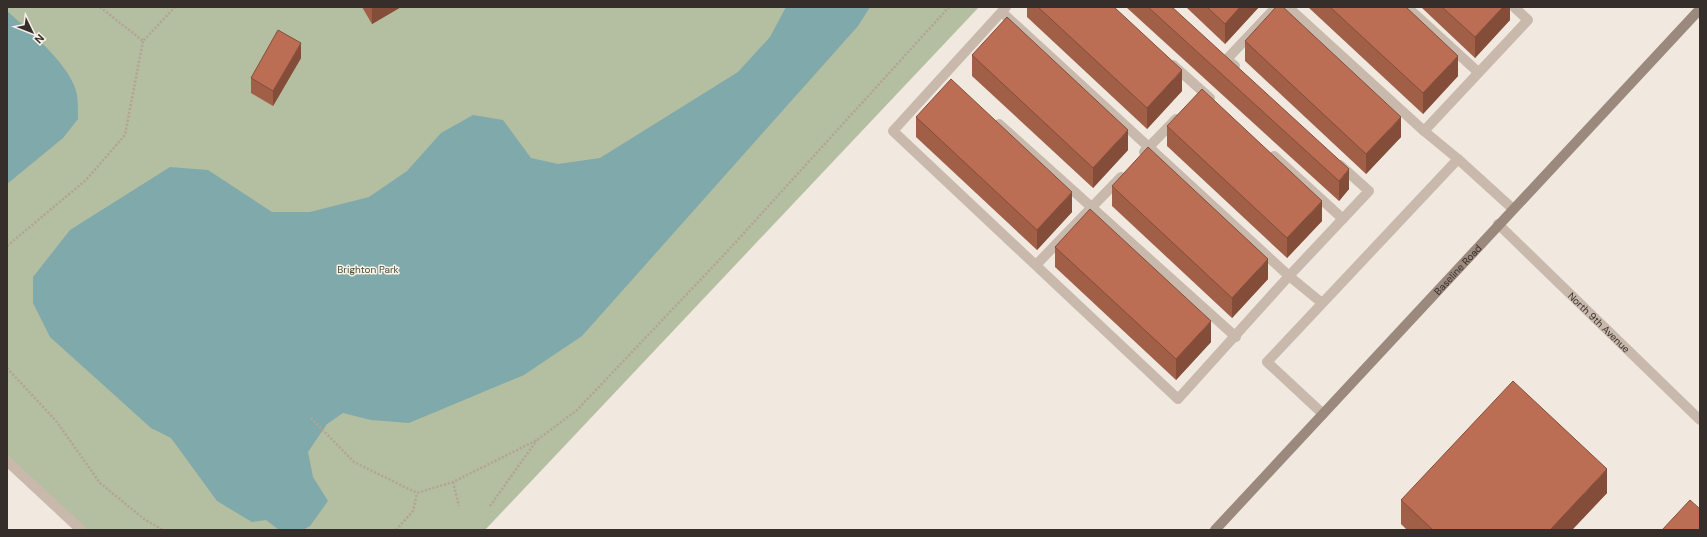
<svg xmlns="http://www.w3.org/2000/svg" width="1707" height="537" viewBox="0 0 1707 537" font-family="'DM Sans',sans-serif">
  <rect width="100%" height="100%" fill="#f1e9df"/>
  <polygon fill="#b4bea0" points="7,7 979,7 485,530 77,530 7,463"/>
  <g fill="#80a9ab">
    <polygon points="786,7 870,7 858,26 582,336 524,375 409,423 371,420 343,413 327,424 308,452 313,477 328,501 310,526 303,530 279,530 266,520 252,522 217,501 171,438 151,428 50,337 33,303 33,277 70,230 170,167 208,170 272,212 310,212 369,197 407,171 441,133 473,115 503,120 531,158 558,164 600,158 738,72 770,37"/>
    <path d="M7,11C27,29 73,67 77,95C78,103 78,111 78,119L63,138L7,184Z"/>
  </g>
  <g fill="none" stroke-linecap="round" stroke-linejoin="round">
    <g stroke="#b3a396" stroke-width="2.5" stroke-dasharray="2 2" stroke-linecap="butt">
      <polyline points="100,7 143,41 175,7"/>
      <polyline points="7,246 86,180 125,135 143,41"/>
      <polyline points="7,368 57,422 100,483 144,519 163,530"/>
      <polyline points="311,418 354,462 417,493 453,482 537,440 577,410 723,256 949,7"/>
      <polyline points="453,482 459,506"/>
      <polyline points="490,506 537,440"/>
      <polyline points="396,530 413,511 417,493"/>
    </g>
    <g stroke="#c8b9ac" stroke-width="10">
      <polyline points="1006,7 893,131 1178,399 1289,276 1369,191 1340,165"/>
      <polyline points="1288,7 1424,131"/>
      <polyline points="1407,7 1478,72"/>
      <polyline points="1005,15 1289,276 1322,303"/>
      <polyline points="1173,65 1210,98"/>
      <polyline points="1235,66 1227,59 1276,7"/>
      <polyline points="999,124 1236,337"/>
      <polyline points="1144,152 1176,119"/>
      <polyline points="1274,156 1343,219"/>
      <polyline points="1458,159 1424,131 1528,20 1514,7"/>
      <polyline points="1036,265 1121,177"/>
      <polyline points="1323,414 1267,362 1458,159 1513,209"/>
    </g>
    <path stroke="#c8b9ac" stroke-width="10" id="s1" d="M1498,224L1700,420"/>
    <polyline stroke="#c8b9ac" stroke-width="10" points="7,461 81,530"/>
    <path stroke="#9b897d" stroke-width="10" id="s2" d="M1215,530L1700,9"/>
  </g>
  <g fill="#a15f47">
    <polygon points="362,7 401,7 372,24"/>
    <polygon points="1027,7 1114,7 1182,91 1147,129 1027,17"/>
    <polygon points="1126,7 1172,7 1349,189 1339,201"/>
    <polygon points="1186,7 1259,7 1225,44"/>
    <polygon points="1308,7 1406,7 1458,76 1423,114"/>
    <polygon points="1421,7 1510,7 1510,20 1475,58"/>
    <polygon points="1245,41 1401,137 1366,174 1245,61"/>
    <polygon points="972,55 1128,150 1093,188 972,76"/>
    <polygon points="301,58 273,106 251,93 251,78"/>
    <polygon points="916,117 1072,212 1037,250 916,137"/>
    <polygon points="1167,126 1322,221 1287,258 1167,146"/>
    <polygon points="1112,186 1268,279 1232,318 1112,206"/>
    <polygon points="1055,247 1211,342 1176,380 1055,267"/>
    <polygon points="1607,493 1572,530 1407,530 1401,524 1401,500"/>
  </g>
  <g fill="#834d3a">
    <polygon points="376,7 401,7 372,24 372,9"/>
    <polygon points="1240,7 1259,7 1225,44 1225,24"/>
    <polygon points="1503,7 1510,7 1510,20 1475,58 1475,37"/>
    <polygon points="301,43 301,58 273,106 273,91"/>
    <polygon points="1458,56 1458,76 1423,114 1423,93"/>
    <polygon points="1182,70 1182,91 1147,129 1147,108"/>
    <polygon points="1401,117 1401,137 1366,174 1366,154"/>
    <polygon points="1128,130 1128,150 1093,188 1093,168"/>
    <polygon points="1349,169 1349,189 1339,201 1339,181"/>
    <polygon points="1072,192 1072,212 1037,250 1037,230"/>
    <polygon points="1322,201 1322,221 1287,258 1287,238"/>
    <polygon points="1268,259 1268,279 1232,318 1232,298"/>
    <polygon points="1211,321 1211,342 1176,380 1176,359"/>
    <polygon points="1607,469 1607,493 1572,530 1550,530"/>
  </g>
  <g fill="#bb6e53" stroke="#834d3a">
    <polygon points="371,7 376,7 372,9"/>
    <polygon points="1038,7 1114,7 1182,70 1147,108"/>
    <polygon points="1148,7 1172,7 1349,169 1339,181"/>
    <polygon points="1207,7 1240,7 1225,24"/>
    <polygon points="1276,7 1283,7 1401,117 1366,154 1245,41"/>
    <polygon points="1330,7 1406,7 1458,56 1423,93"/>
    <polygon points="1442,7 1503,7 1475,37"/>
    <polygon points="1007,17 1128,130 1093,168 972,55"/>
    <polygon points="278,30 301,43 273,91 251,78"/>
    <polygon points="951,79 1072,192 1037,230 916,117"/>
    <polygon points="1202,89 1322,201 1287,238 1167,126"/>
    <polygon points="1148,147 1268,259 1232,298 1112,186"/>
    <polygon points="1090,209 1211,321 1176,359 1055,247"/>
    <polygon points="1513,381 1607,469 1550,530 1433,530 1401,500"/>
    <polygon points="1690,500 1700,509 1700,530 1662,530"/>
  </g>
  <g text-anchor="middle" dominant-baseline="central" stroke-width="3" stroke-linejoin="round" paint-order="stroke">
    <g font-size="10" fill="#455230" stroke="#f8f2eb">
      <text x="368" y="269">Brighton Park</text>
    </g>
    <g font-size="10" fill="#362e2a" stroke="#f8f2eb">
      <text stroke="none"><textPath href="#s2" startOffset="356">Baseline Road</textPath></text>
      <text stroke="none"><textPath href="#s1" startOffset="141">North 9th Avenue</textPath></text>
    </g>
  </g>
  <rect width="1707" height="537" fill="none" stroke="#362e2a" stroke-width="16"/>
  <g transform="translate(32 32) rotate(133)" stroke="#f8f2eb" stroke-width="3" paint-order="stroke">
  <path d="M0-3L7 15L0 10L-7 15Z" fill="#362e2a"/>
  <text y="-6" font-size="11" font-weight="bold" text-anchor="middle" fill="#362e2a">N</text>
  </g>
</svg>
